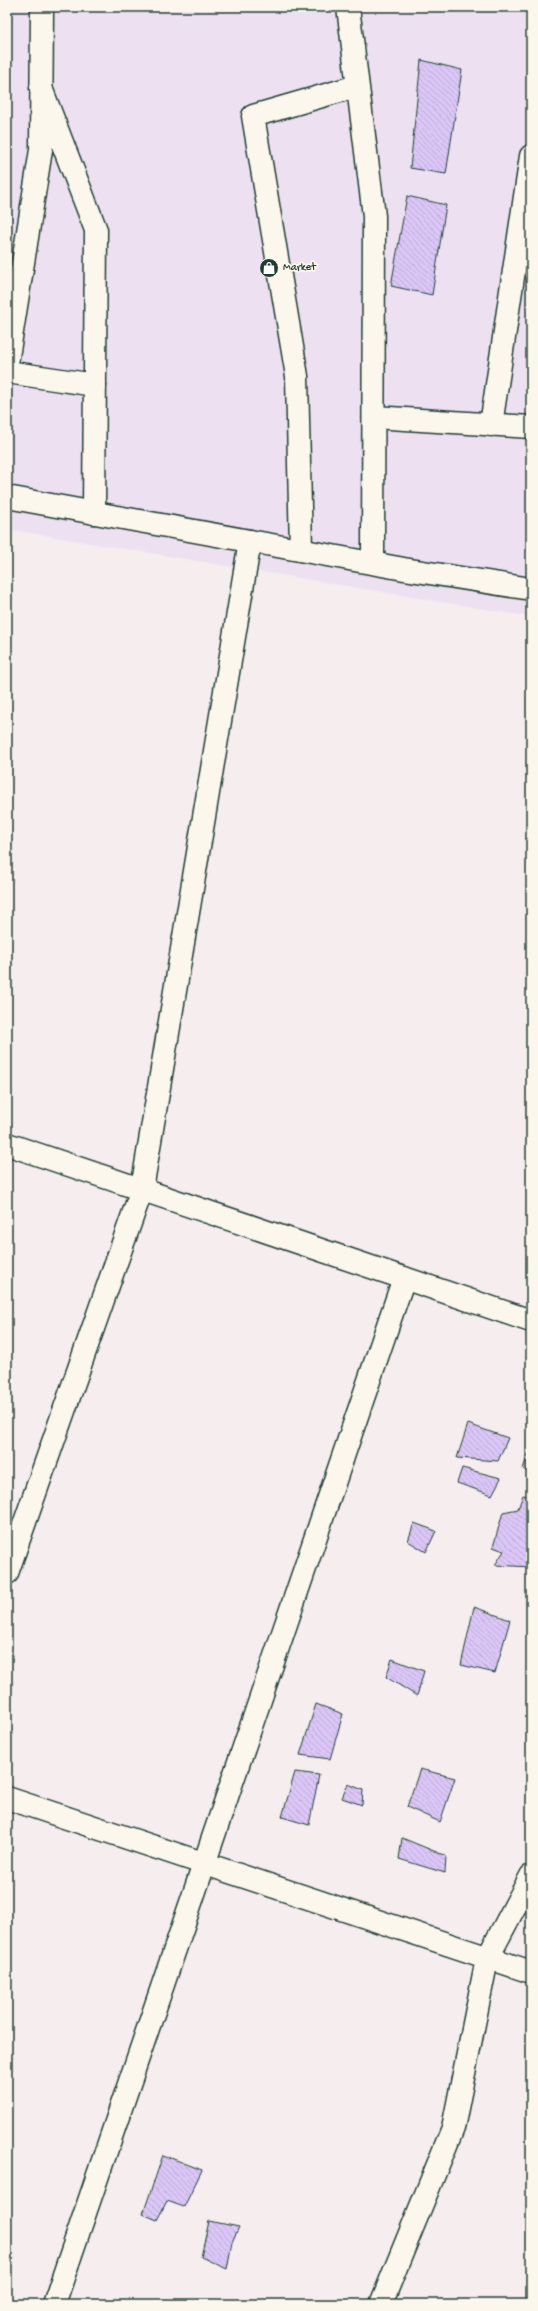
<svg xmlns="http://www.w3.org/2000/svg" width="538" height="2311" viewBox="0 0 538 2311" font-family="'Gochi Hand',sans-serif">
  <defs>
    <pattern id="building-back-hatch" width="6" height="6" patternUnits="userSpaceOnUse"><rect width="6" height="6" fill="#dbc6f7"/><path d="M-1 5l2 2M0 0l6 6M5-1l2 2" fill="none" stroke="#bcabd4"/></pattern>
  </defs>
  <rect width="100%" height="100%" fill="#f5edee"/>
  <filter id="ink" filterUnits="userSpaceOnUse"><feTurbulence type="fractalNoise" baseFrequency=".025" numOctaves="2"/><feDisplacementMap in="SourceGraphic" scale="8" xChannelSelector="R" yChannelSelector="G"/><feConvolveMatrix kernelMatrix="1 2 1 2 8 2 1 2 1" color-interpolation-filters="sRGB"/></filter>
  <g filter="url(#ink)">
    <polygon fill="#ede1f1" points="7,7 531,7 531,617 7,529"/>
    <g fill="url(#building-back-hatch)" stroke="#1f3d34">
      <polygon points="421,60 462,70 446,174 410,168"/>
      <polygon points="407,196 446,205 432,295 391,286"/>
      <polygon points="468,1424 508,1438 498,1461 457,1458"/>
      <polygon points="531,1445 531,1474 523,1469"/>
      <polygon points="462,1468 501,1478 492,1495 457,1483"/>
      <polygon points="523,1495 531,1497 531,1567 495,1565 504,1551 493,1547 503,1512 518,1509"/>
      <polygon points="414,1523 436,1531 426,1552 408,1541"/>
      <polygon points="474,1607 510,1620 495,1673 461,1665"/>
      <polygon points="392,1659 424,1671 417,1696 386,1677"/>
      <polygon points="316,1704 343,1714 330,1759 300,1755"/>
      <polygon points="420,1769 455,1778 440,1822 407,1807"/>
      <polygon points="295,1772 319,1775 309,1825 282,1817"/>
      <polygon points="348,1784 363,1790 362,1805 342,1798"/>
      <polygon points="402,1838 446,1856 445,1873 399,1859"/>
      <polygon points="163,2155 202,2170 184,2207 167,2201 157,2220 143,2214"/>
      <polygon points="209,2221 239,2227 232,2242 227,2269 201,2257"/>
    </g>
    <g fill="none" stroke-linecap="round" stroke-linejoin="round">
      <defs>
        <g id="street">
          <polyline points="348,7 374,216 373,563"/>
          <polyline points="41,88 96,230 94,513"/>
          <polyline points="7,363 41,150 42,7"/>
          <polyline points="7,372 95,385"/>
          <polyline points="374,417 531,427"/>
          <polyline points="491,425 531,156"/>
          <polyline points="7,497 404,569 531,589"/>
          <polyline points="301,550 297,376 253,116 357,86"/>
          <polyline points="7,1573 142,1189 250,541"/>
          <polyline points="7,1798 531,1972"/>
          <polyline points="54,2304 404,1278"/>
          <polyline points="381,2304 453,2128 487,1959 531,1876"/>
        </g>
        <polyline id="secondary" points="7,1144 531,1321"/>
      </defs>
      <use href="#street" stroke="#1f3d34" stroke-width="25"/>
      <use href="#secondary" stroke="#1f3d34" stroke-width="25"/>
      <use href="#street" stroke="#fbf7ec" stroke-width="22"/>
      <use href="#secondary" stroke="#fbf7ec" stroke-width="22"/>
    </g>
  </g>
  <defs>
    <symbol id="shop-disc" viewBox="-11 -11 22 22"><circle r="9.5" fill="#1f3d34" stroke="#fbf7ec"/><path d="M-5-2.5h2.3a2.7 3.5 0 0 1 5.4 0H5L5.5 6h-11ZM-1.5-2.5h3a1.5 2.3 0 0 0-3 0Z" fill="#fff"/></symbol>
  </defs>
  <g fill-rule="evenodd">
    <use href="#shop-disc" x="258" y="257" width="22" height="22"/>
  </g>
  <g text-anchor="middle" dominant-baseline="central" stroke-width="3.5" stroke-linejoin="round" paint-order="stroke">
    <g font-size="11" fill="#1f3d34" stroke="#fbf7ec" text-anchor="start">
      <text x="283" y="268">Market</text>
    </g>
  </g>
  <rect width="538" height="2311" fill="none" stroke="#fbf7ec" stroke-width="24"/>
  <rect x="12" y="12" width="514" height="2287" fill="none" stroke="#1f3d34" stroke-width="1.5" filter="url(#ink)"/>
</svg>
